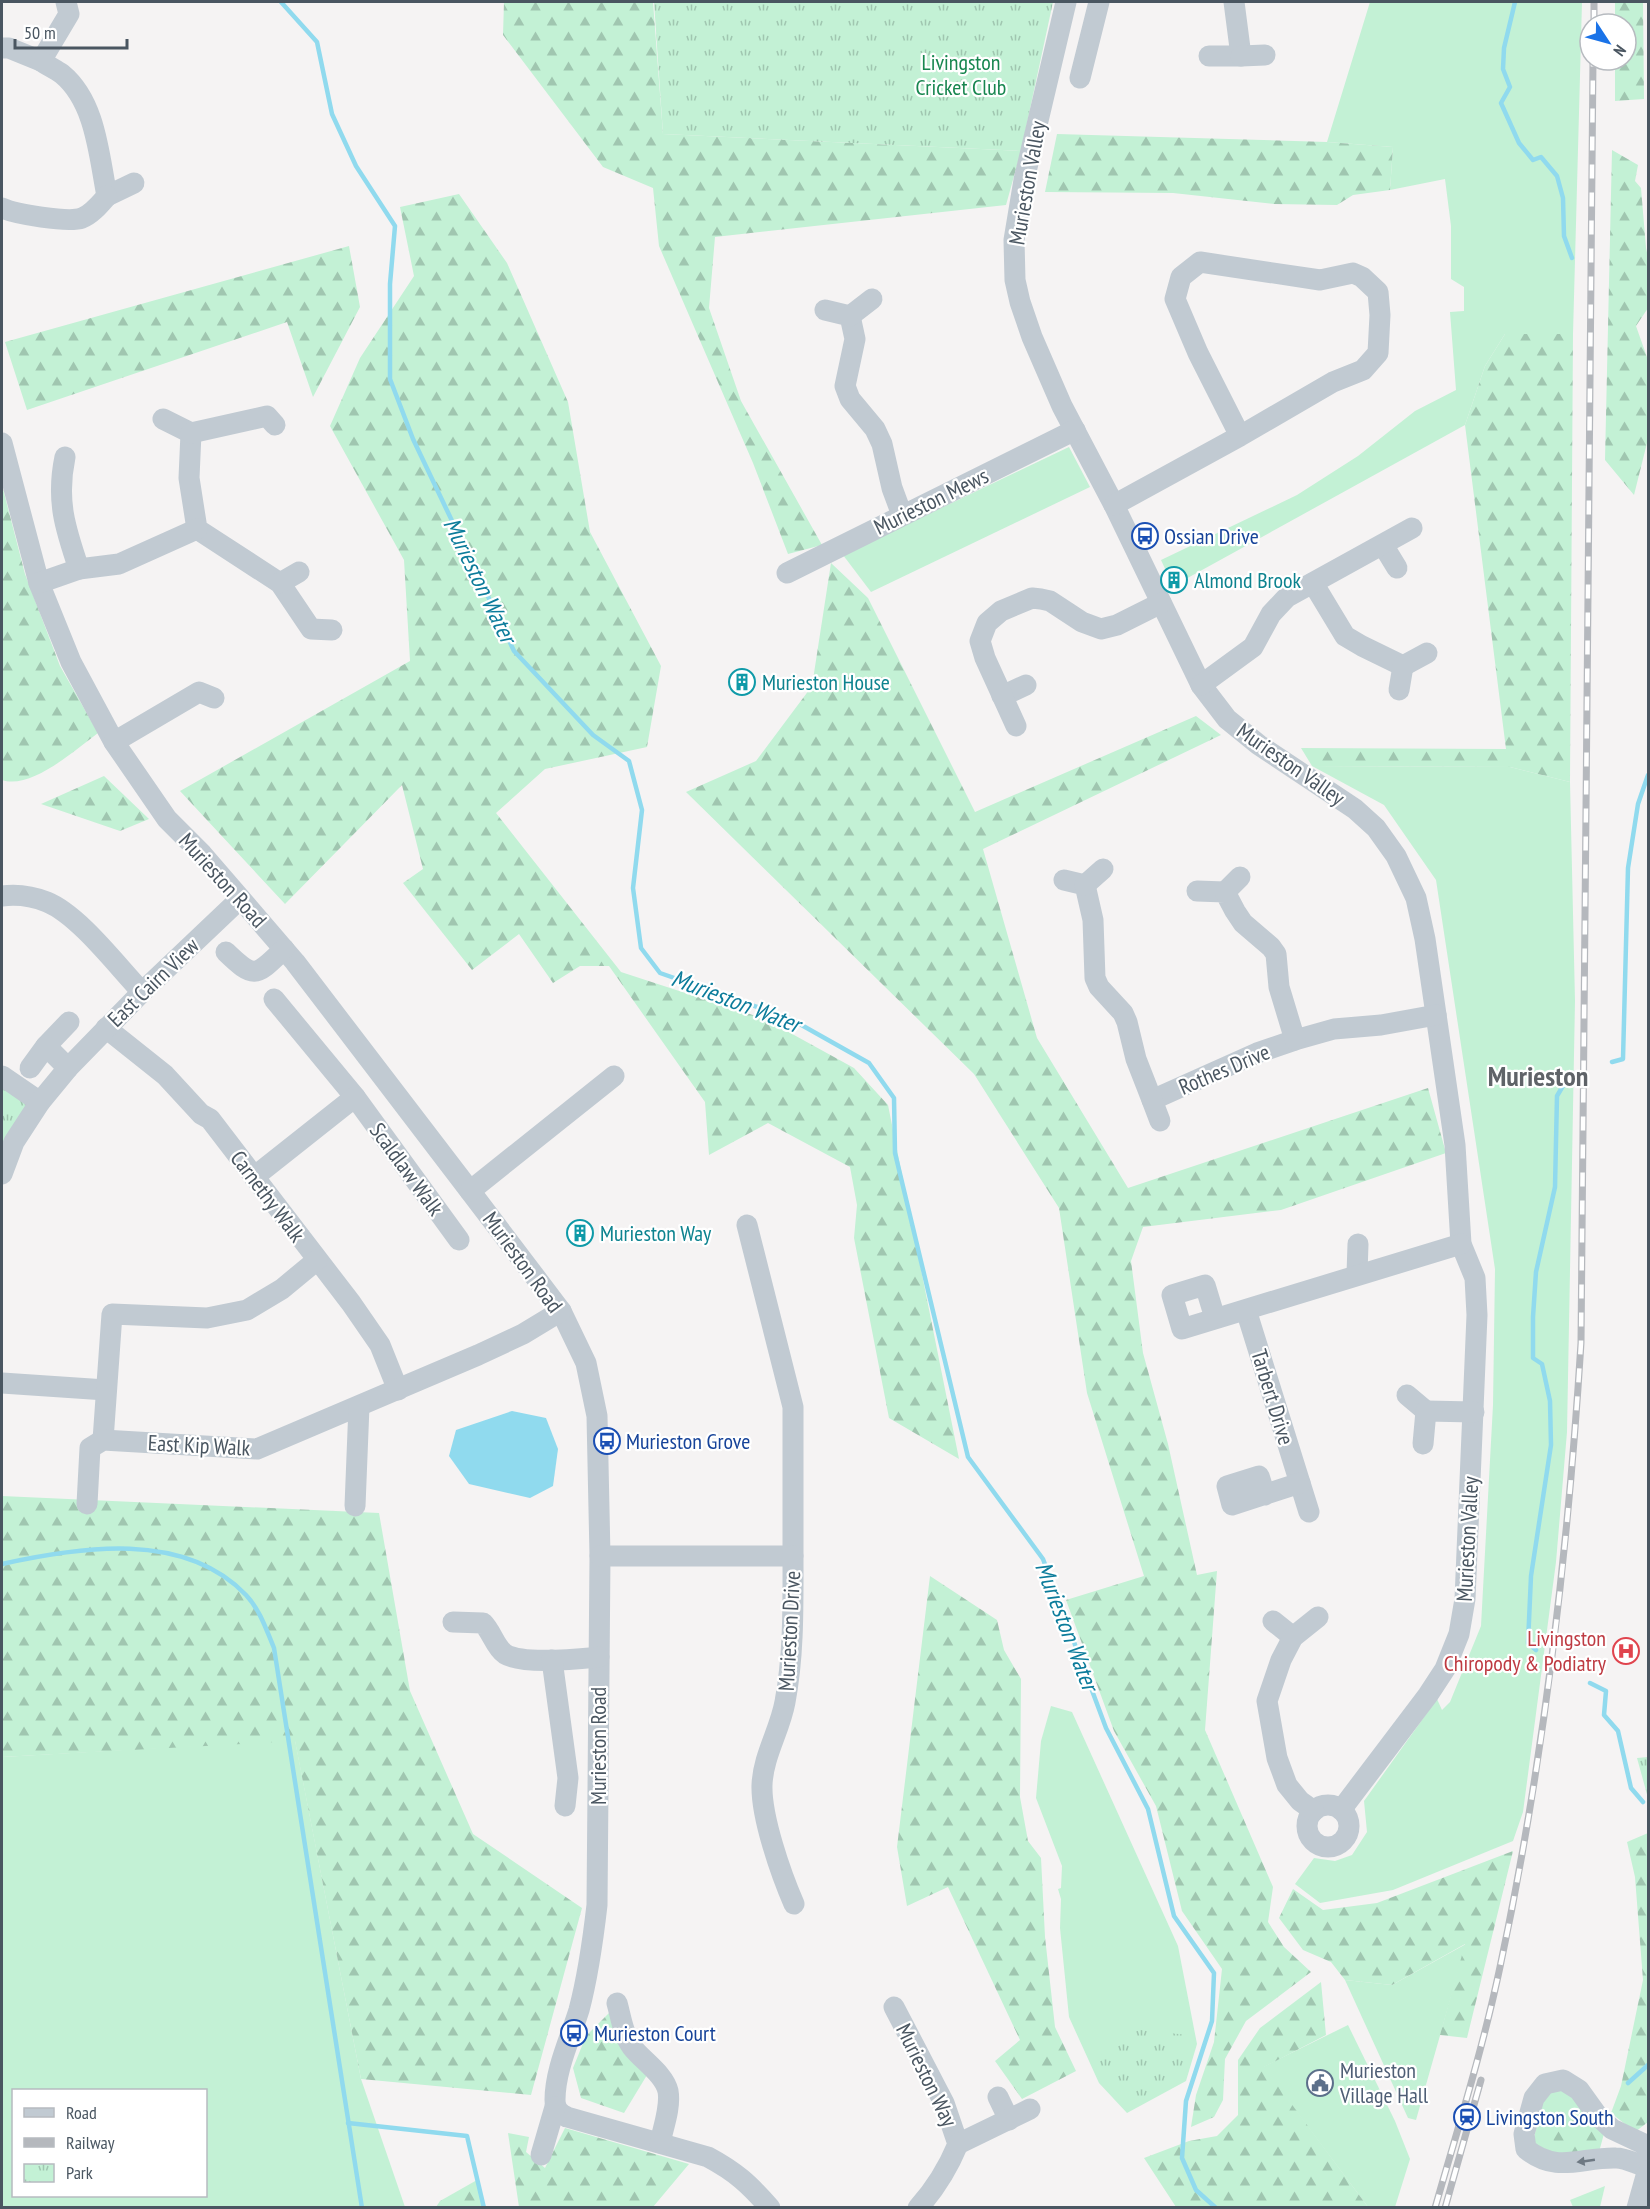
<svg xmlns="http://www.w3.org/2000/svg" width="1650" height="2209" viewBox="0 0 1650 2209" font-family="'PT Sans Narrow',sans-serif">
  <defs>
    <pattern id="forest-firs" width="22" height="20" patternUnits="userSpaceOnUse" patternTransform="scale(1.5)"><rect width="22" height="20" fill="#c3f1d5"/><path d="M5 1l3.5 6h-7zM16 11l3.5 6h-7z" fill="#a0c6b0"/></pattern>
    <pattern id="park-tufts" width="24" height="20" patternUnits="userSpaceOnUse" patternTransform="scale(1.5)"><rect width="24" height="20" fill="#c3f1d5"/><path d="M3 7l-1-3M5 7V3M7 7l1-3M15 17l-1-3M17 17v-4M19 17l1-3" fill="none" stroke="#a0c6b0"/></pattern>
  </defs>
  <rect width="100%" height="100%" fill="#f5f3f3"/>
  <g fill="#c3f1d5" fill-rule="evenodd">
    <polygon points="1370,2 1582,2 1573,334 1505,334 1485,366 1465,425 1173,586 1161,560 1297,495 1358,456 1415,411 1456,390 1450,312 1464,311 1464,287 1451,279 1451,226 1445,179 1390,190 1393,147 1327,142"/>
    <polygon points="1069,447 1090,487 871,592 843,555"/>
    <polygon points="1312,766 1510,767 1570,782 1575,1001 1567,1432 1556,1562 1523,1812 1513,1841 1393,1890 1320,1903 1295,1884 1314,1858 1335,1861 1352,1855 1367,1832 1364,1801 1437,1699 1442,1710 1450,1702 1481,1626 1493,1405 1495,1269 1436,880 1384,805"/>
    <polygon points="1051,1706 1072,1712 1178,1946 1197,2044 1186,2081 1127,2113 1099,2083 1069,2017 1060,1928 1061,1899 1058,1889 1061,1888 1062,1866 1036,1798 1041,1741"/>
    <path d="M295,1740L361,2079L405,2207L2,2208V1757ZM14,2090H206V2196H14Z"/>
    <polygon points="1466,1944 1416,2120 1408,2118 1345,1980 1392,1985"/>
    <polygon points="1348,2025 1395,2121 1410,2159 1395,2207 1368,2207 1263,2067"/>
    <polygon points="1552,2090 1567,2091 1579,2104 1560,2155 1533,2144 1541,2101"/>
    <polygon points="1605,2186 1600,2207 1573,2207 1570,2200"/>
  </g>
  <g fill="url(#forest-firs)">
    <polygon points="504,2 653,2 663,134 1021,151 1006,205 715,237 709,308 741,401 822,545 788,554 753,463 659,246 653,188 603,167 503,35"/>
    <polygon points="1615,2 1643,2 1644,99 1615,101 1615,60 1626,60 1626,24 1615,24"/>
    <polygon points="1057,134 1327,142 1393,147 1390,190 1353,195 1337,205 1274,204 1173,193 1045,192"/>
    <polygon points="1612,150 1638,165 1635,181 1641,188 1646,248 1648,257 1648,308 1636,326 1648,360 1648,439 1634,495 1605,460"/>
    <polygon points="459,194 507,263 568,402 590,532 661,666 647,747 545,769 496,813 621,972 765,1019 854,1068 888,1105 959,1459 889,1418 854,1238 857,1205 850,1167 768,1123 709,1155 705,1102 609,966 580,966 553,983 519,934 472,970 403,883 423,869 402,785 285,904 180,791 410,661 404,560 330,426 360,358 414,276 400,207"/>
    <polygon points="349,246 360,307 313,397 287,322 27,410 5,342"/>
    <polygon points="1505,334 1573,334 1570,782 1510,767 1312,766 1301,748 1506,749 1465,425 1485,366"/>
    <path d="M2,485L25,574L60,666L98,733C75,750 31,790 2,780Z"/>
    <polygon points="831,563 868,598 975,812 1196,716 1221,735 983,849 1037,1038 1128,1188 1428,1088 1446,1153 1281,1210 1143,1227 1131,1261 1143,1353 1168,1444 1197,1575 1217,1571 1205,1730 1273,1887 1268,1922 1284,1947 1311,1972 1246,2021 1225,2059 1223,2100 1214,2117 1191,2127 1196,2095 1214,2042 1222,1969 1182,1911 1156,1806 1114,1731 1066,1600 1144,1576 1087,1393 1059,1208 974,1074 686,792 756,761 812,686"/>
    <polygon points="104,776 149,819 120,831 41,804"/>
    <polygon points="2,1496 379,1513 410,1691 473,1834 582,1908 531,2095 361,2079 295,1741 2,1757"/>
    <polygon points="930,1576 997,1620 1004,1650 1021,1679 1020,1797 1028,1841 1041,1858 1045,1937 1055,2027 1076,2071 1022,2099 995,2061 1020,2040 948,1887 907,1906 897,1847"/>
    <polygon points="1648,1833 1648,2122 1635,2132 1611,2113 1621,2086 1643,1980 1635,1877 1627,1842"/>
    <polygon points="1513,1851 1467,2038 1440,2035 1465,1944 1392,1985 1345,1980 1331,1962 1303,1950 1279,1918 1293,1889 1323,1910 1377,1903"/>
    <polygon points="1321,1982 1326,2035 1264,2067 1368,2207 1176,2207 1144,2158 1189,2141 1217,2136 1238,2115 1238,2060 1260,2028"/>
    <polygon points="610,2012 647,2075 624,2113 581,2098 573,2068 586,2036"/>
    <polygon points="1579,2104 1605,2130 1599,2152 1560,2155 1552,2137 1562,2114"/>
    <polygon points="565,2128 689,2164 653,2207 519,2207 508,2133 529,2137 526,2152 545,2168"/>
    <polygon points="477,2180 483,2207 436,2207 440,2201"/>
  </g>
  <g fill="url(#park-tufts)">
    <polygon points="654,2 1053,2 1021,151 663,134"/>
    <polygon points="2,1082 32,1102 2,1159"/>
    <polygon points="1648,1757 1648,1798 1637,1758"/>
    <polygon points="1140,2030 1188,2035 1189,2071 1129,2105 1097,2075 1094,2046"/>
  </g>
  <polygon fill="#90daee" points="512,1411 546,1418 558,1449 553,1486 530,1498 469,1484 449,1456 456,1430"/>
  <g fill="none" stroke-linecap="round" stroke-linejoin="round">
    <g stroke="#90daee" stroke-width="4.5">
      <polyline points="281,2 317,42 332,114 356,166 395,226 390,284 390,379 413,439 514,651 593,735 629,761 642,810 633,888 641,948 660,973 789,1018 869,1063 894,1098 895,1153 968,1457 1043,1559 1106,1728 1148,1809 1174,1916 1214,1973 1212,2021 1186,2101 1182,2158 1196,2190 1216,2208"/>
      <polyline points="1515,2 1504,48 1503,69 1510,87 1501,103 1519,143 1533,160 1541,157 1557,176 1563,198 1564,236 1572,258"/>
      <polyline points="1612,1062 1623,1059 1628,868 1638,804 1648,775"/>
      <path d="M2,1564C79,1547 184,1530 246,1595C260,1610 266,1629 274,1648L362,2208"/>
      <polyline points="1536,1650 1528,1643 1531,1576 1551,1445 1550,1401 1542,1364 1533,1358 1533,1317 1536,1272 1555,1187 1557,1096 1570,1074"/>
      <polyline points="1590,1683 1606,1691 1604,1715 1618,1731 1631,1788 1643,1802"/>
      <polyline points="1628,2083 1648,2065"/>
      <polyline points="348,2123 467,2136 484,2208"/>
    </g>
    <g stroke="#c1cad2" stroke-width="21">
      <polyline points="1066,2 1024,180 1014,240 1015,280 1020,302 1032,337 1062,406 1114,505 1201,685 1227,719 1259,745 1355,809 1376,828 1396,856 1416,898 1425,939 1455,1145 1461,1244 1475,1278 1477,1315 1465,1599 1459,1634 1445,1669 1428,1695 1341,1810"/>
      <polyline points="2,48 9,48 41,61 69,14 66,2"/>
      <polyline points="1209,56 1241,56 1234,2"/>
      <polyline points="1241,56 1265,55"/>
      <path d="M41,61C48,66 55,69 62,74C96,102 99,156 107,196L134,183"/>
      <polyline points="1080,78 1099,2"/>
      <path d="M2,208C15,214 68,223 82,218C92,214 100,204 107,196"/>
      <polyline points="825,310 850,316 855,339 845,386 850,399 875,429 882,444 892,488 902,515"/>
      <polyline points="850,316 872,299"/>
      <polyline points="163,419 191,433 189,478 197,529 280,583 311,629 332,630"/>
      <polyline points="191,433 267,416 275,425"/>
      <path d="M2,443L39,583L71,662L114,742L167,819L202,854L295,962L470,1191L561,1311L586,1363L597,1416L600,1556L597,1905C593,1940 588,1976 579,2010C570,2039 555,2070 555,2100C555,2109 559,2113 567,2117L708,2157C736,2172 749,2184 770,2208"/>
      <polyline points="1114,505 1240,436 1198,353 1175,299 1181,277 1200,262 1320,280 1353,273 1362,277 1378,292 1380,315 1378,353 1363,370 1333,382 1240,436"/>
      <polyline points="1383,545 1397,568"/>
      <polyline points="79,569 119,564 197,529"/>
      <polyline points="787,573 1075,430"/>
      <path d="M39,583L79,569C65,528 56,500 65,457"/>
      <polyline points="280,583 299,572"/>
      <polyline points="1313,583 1345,636 1362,646 1403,666 1427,653"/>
      <polyline points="1201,685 1253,647 1271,614 1287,597 1412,528"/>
      <polyline points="1399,690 1403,666"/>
      <polyline points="1002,696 1026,685"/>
      <polyline points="1016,726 985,658 980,641 987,623 1001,611 1032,598 1041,599 1050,601 1082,622 1101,629 1117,625 1161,603"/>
      <polyline points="114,742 199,692 214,698"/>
      <polyline points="1064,880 1085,885 1093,920 1095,978 1099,987 1123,1013 1127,1022 1136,1059 1152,1100 1257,1053 1295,1040 1334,1029 1381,1025 1436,1015"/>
      <polyline points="1085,885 1103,869"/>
      <polyline points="1197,891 1225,892 1235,911 1243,923 1271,947 1276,954 1279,987 1295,1040"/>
      <polyline points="1225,892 1240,877"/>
      <path d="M2,896C17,894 32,896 47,902C79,915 118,967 142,992"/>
      <path d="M226,952C255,980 256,976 284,949"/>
      <polyline points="274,999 355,1097"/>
      <polyline points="106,1028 165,1075 201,1114 210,1119 351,1303 380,1345 398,1390"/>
      <polyline points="46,1046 69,1022"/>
      <polyline points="30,1068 46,1046 68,1068"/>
      <polyline points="2,1076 40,1102"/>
      <polyline points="1152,1100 1160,1121"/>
      <polyline points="2,1174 14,1142 40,1102 68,1068 142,992 240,899"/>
      <polyline points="254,1177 355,1097 459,1240"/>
      <polyline points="470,1191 614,1076"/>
      <polyline points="1357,1274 1358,1244"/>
      <polyline points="1246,1310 1309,1512"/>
      <polyline points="1215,1318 1205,1285 1172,1295 1182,1329 1461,1244"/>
      <polyline points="2,1383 106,1390"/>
      <polyline points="1407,1395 1426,1411"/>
      <polyline points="103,1440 112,1314 207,1318 247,1310 282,1289 317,1260"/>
      <polyline points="1423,1444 1426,1411 1474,1412"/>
      <polyline points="1265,1495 1259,1476 1227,1486 1232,1505 1300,1483"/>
      <polyline points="87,1504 90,1448 103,1440 257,1449 478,1355 523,1334 561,1311"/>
      <polyline points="355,1506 359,1406"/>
      <polyline points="600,1556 793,1556 793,1407 747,1225"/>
      <path d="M793,1556C793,1604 794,1654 785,1702C780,1730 763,1756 762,1785C761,1817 781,1874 794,1904"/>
      <polyline points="1273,1621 1293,1637"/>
      <path d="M453,1622L483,1623C492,1632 495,1647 505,1654C523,1665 578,1659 599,1657"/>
      <polyline points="552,1660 568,1778 565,1806"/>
      <circle cx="1328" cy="1826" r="21"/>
      <polyline points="1314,1811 1300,1801 1287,1785 1277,1758 1267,1701 1281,1660 1293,1637 1318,1617"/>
      <path d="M617,2003C621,2017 623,2035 632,2047C643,2061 664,2074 668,2091C671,2107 663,2128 660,2143"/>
      <path d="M894,2007L944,2103L958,2144C948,2168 936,2188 918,2208"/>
      <polyline points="998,2097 1009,2120"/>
      <polyline points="958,2144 1030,2109"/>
      <polyline points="541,2155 555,2107"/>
      <path d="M1643,2166C1634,2163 1625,2158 1616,2158C1581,2157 1557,2174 1526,2149L1524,2134L1534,2098L1545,2084L1563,2080L1579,2090L1597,2115L1612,2129L1648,2146"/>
      <polyline points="1637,2208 1646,2176"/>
    </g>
    <defs>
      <g id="rail">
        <polyline points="1594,24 1594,2"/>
        <path d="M1435,2208C1458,2128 1483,2048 1500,1967C1544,1761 1568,1552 1581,1343L1593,60"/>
        <polyline points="1445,2208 1481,2080"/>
      </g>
    </defs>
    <use href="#rail" stroke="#b5b8bd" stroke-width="7"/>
    <use href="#rail" stroke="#fff" stroke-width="4.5" stroke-dasharray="14" stroke-linecap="butt"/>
  </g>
  <defs><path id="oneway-solid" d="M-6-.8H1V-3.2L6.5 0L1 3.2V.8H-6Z" transform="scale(1.5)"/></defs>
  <use fill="#6e7983" href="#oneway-solid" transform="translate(1586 2161) rotate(172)"/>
  <defs>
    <symbol id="bus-ring" viewBox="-11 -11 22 22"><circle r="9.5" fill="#fff" stroke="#1a4fb4" stroke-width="1.5"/><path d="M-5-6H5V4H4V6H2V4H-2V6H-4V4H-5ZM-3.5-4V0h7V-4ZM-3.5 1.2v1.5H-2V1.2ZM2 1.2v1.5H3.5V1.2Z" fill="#1a4fb4"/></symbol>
    <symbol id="building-ring" viewBox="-11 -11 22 22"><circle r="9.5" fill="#fff" stroke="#0f9aa8" stroke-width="1.5"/><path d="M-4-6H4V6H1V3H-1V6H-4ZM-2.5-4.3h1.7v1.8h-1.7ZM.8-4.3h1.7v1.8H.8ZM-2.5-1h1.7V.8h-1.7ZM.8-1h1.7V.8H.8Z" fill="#0f9aa8"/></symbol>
    <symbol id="hospital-ring" viewBox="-11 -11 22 22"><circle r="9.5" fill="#fff" stroke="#e0444e" stroke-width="1.5"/><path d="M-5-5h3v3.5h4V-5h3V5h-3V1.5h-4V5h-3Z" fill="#e0444e"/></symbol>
    <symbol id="civic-ring" viewBox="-11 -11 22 22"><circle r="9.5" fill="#fff" stroke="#5c6f8a" stroke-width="1.5"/><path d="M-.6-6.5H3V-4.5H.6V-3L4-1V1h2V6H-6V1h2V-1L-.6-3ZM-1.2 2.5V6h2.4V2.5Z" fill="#5c6f8a"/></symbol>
    <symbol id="station-ring" viewBox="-11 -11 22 22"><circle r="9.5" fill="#fff" stroke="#1a4fb4" stroke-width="1.5"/><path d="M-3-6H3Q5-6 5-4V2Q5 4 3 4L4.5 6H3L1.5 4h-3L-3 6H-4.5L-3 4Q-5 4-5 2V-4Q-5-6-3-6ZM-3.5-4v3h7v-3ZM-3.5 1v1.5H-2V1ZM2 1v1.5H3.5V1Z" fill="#1a4fb4"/></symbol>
  </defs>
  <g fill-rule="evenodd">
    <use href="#bus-ring" x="1130" y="521" width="30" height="30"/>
    <use href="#building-ring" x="1159" y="565" width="30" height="30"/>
    <use href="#building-ring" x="727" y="667" width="30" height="30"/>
    <use href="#building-ring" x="565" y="1218" width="30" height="30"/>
    <use href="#bus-ring" x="592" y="1426" width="30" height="30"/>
    <use href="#hospital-ring" x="1611" y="1636" width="30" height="30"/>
    <use href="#bus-ring" x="559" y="2018" width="30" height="30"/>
    <use href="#civic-ring" x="1305" y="2068" width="30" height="30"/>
    <use href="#station-ring" x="1452" y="2102" width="30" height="30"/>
  </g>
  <g text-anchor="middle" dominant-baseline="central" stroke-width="4.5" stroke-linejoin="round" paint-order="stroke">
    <g font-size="22" fill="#17864f" stroke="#fff">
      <text x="961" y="62">Livingston<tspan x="961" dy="25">Cricket Club</tspan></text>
    </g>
    <g font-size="22" fill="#4a5661" stroke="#fff">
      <text transform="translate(1027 183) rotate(-80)">Murieston Valley</text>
      <text transform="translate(931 501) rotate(-26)">Murieston Mews</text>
      <text transform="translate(1291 764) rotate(35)">Murieston Valley</text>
      <text transform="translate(223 880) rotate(48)">Murieston Road</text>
      <text transform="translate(153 982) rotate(-44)">East Cairn View</text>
      <text transform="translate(1224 1069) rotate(-23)">Rothes Drive</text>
      <text transform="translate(407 1169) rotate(54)">Scaldlaw Walk</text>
      <text transform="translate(268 1196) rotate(53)">Carnethy Walk</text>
      <text transform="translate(523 1262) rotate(54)">Murieston Road</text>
      <text transform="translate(1273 1397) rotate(73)">Tarbert Drive</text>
      <text transform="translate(199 1445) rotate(3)">East Kip Walk</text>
      <text transform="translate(1467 1539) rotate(-87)">Murieston Valley</text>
      <text transform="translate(789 1631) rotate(-87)">Murieston Drive</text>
      <text transform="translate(598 1746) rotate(-90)">Murieston Road</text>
      <text transform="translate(927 2075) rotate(64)">Murieston Way</text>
    </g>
    <g font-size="22" fill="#164399" stroke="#fff" text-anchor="start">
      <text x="1164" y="536">Ossian Drive</text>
      <text x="626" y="1441">Murieston Grove</text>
      <text x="594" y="2033">Murieston Court</text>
      <text x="1486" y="2117">Livingston South</text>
    </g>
    <g font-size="22" fill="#0d838f" stroke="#fff" text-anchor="start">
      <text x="1194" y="580">Almond Brook</text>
      <text x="762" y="682">Murieston House</text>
      <text x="600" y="1233">Murieston Way</text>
    </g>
    <g font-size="22" fill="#be3a42" stroke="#fff" text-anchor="end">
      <text x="1606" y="1638">Livingston<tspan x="1606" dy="25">Chiropody &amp; Podiatry</tspan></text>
    </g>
    <g font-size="22" fill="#4e5e75" stroke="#fff" text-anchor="start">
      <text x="1340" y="2070">Murieston<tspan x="1340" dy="25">Village Hall</tspan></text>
    </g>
    <g font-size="24" font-style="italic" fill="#0c7c9b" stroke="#fff">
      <text transform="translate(480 580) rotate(64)">Murieston Water</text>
      <text transform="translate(736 1001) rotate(21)">Murieston Water</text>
      <text transform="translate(1067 1626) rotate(69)">Murieston Water</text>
    </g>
    <g font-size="28" font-weight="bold" fill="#5f6368" stroke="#fff">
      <text x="1538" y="1075">Murieston</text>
    </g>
  </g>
  <rect width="1650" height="2209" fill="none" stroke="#4a5661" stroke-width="6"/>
  <rect x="12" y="2089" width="195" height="108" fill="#ffffff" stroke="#b7bbc0" stroke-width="1.5"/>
  <rect x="24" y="2108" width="30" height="9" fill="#c1cad2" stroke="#b7bbc0" stroke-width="1.5"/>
  <text x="66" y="2119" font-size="18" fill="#4a5661">Road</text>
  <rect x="24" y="2138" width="30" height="9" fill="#b5b8bd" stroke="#b7bbc0" stroke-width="1.5"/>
  <text x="66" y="2149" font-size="18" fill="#4a5661">Railway</text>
  <rect x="24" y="2164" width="30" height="18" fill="url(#park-tufts)" stroke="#b7bbc0" stroke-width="1.5"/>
  <text x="66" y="2179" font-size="18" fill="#4a5661">Park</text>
  <g transform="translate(1608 42) rotate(126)"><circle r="28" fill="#ffffff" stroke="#b7bbc0" stroke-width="1.5"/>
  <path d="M0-4.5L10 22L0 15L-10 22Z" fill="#1a73e8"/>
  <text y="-9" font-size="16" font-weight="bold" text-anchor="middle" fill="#4a5661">N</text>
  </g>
  <path d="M15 39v9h112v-9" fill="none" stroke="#4a5661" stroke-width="3"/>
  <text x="24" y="39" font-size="18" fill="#4a5661" stroke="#ffffff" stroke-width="4.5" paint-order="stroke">50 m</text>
</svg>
